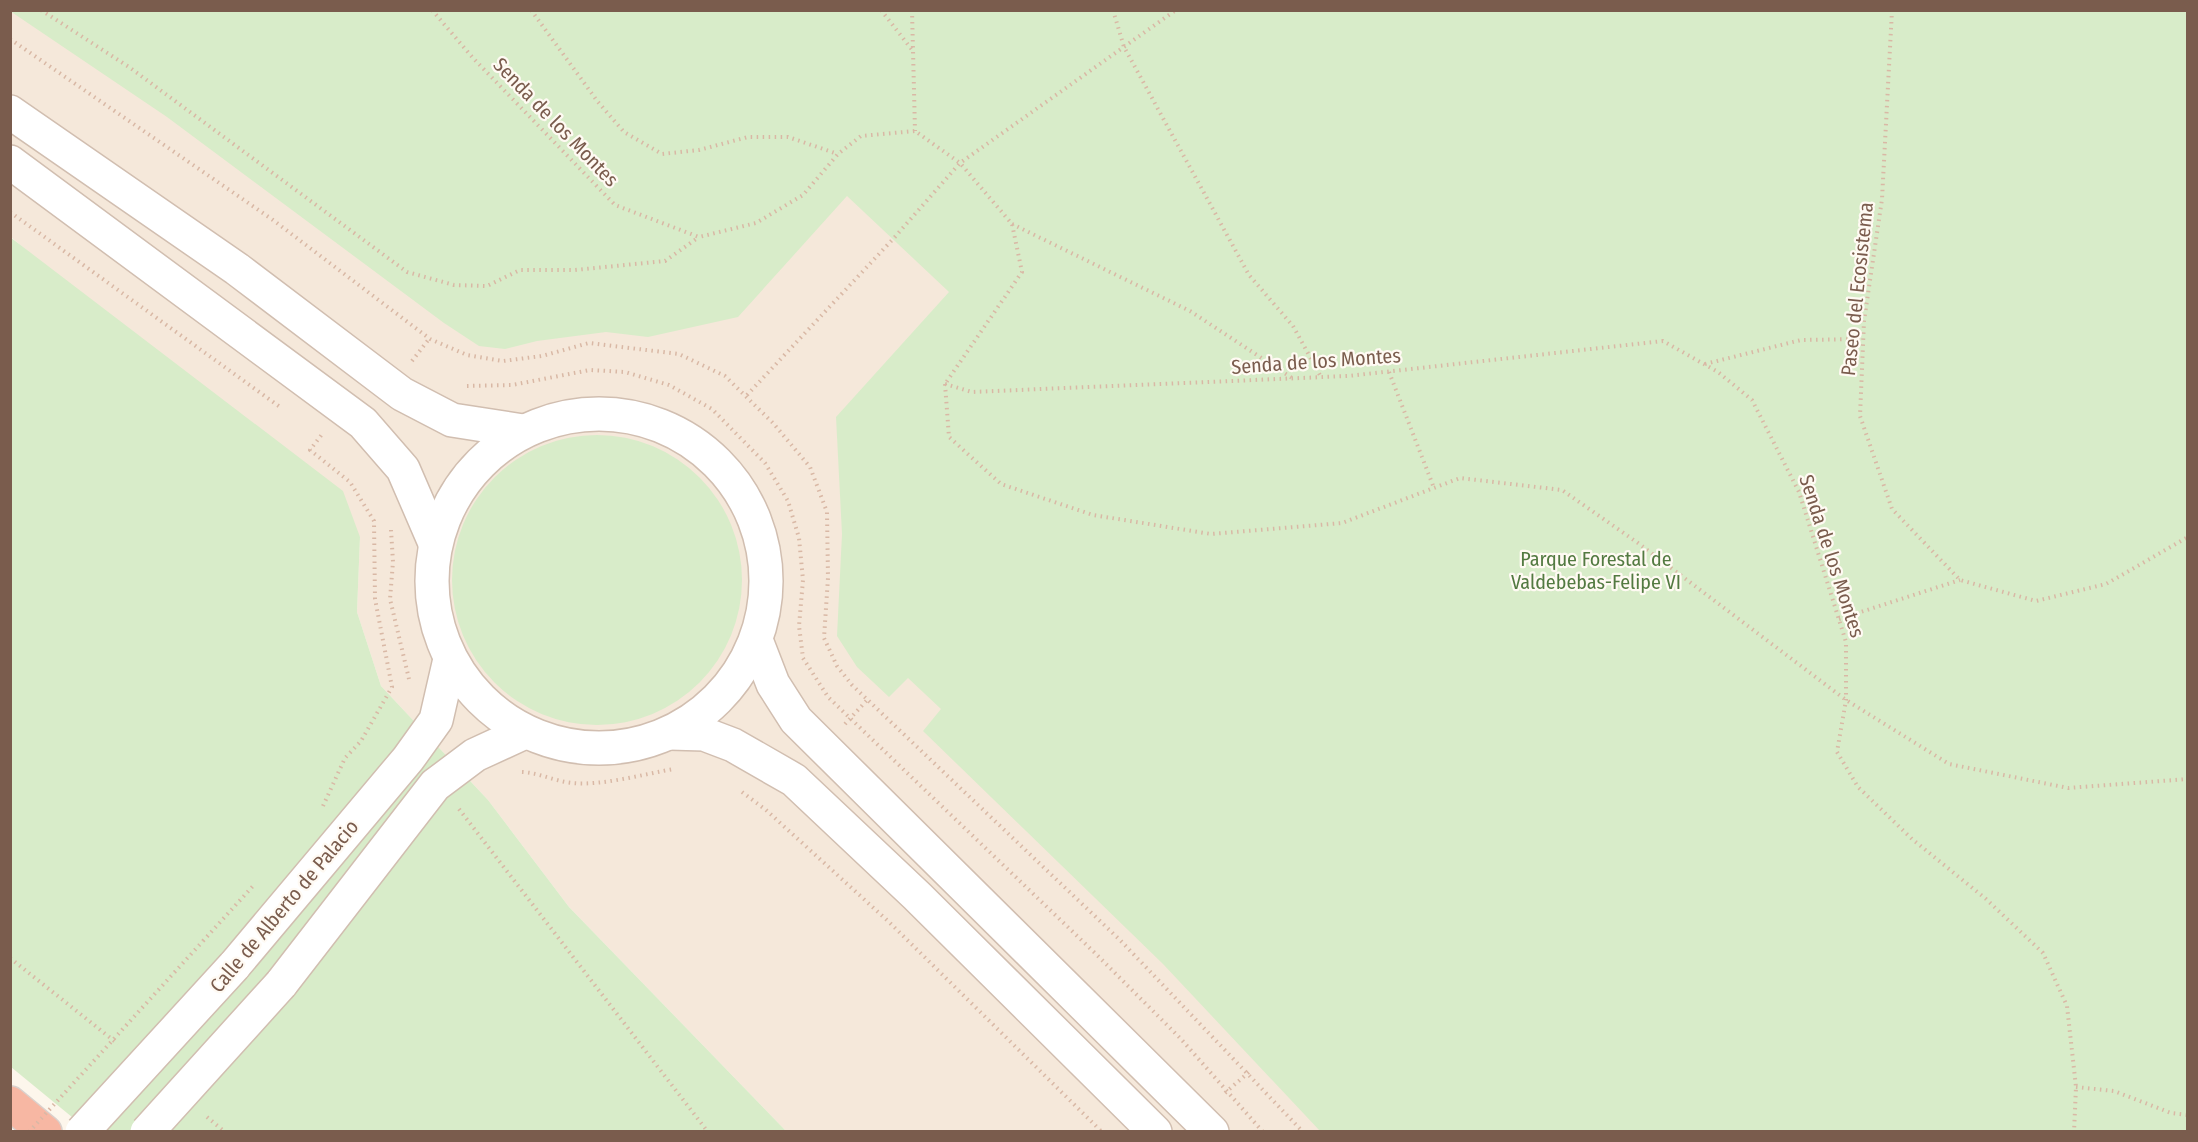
<svg xmlns="http://www.w3.org/2000/svg" width="2198" height="1142" viewBox="0 0 2198 1142" font-family="'Fira Sans Condensed',sans-serif">
  <rect width="100%" height="100%" fill="#fdf6ec"/>
  <polygon fill="#f5e8da" points="10,11 2187,11 2187,1131 786,1131 569,907 488,800 381,686 357,612 360,537 11,237"/>
  <g fill="#d8ecc9">
    <polygon points="10,11 2187,11 2187,1131 1320,1131 1163,964 923,731 941,709 908,678 889,697 857,667 837,636 842,534 836,417 949,292 847,196 738,317 648,337 606,332 537,341 505,349 479,346 444,323 167,117"/>
    <polygon points="10,237 343,491 360,537 357,612 381,686 488,800 569,907 786,1131 89,1131 11,1067"/>
    <circle cx="597" cy="580" r="145"/>
  </g>
  <g fill="none" stroke-linecap="round" stroke-linejoin="round">
    <defs>
      <g id="tertiary">
        <polyline points="10,112 237,269 402,394 452,420 523,431"/>
        <polyline points="10,162 363,423 403,469 435,543"/>
        <circle cx="599" cy="581" r="167"/>
        <polyline points="756,640 773,684 796,720 1212,1132"/>
        <polyline points="670,733 704,734 733,745 794,780 917,896 1155,1132"/>
        <polyline points="234,966 408,759 436,720 450,659"/>
        <polyline points="281,984 435,785 475,755 525,732"/>
      </g>
      <polyline id="motorway" points="10,1103 45,1132"/>
    </defs>
    <use href="#tertiary" stroke="#d1beb0" stroke-width="36"/>
    <use href="#motorway" stroke="#dad1cd" stroke-width="36"/>
    <g stroke="#d9b8a5" stroke-width="4" stroke-dasharray="1.5 4.5" stroke-linecap="butt">
      <polyline points="41,10 129,67 407,272 454,285 487,286 520,270 575,270 665,261 699,237"/>
      <polyline points="432,10 473,58 615,205 699,237 756,223 803,195 838,154 861,136 915,131 960,163 1012,224 1022,272 945,384"/>
      <polyline points="531,10 598,102 624,132 662,154 699,150 748,137 788,137 838,154"/>
      <polyline points="881,10 913,51"/>
      <polyline points="912,10 915,131"/>
      <polyline points="1113,10 1124,47 1249,275 1293,326 1321,377"/>
      <polyline points="1892,10 1882,199 1864,321 1860,416 1892,509 1960,580 2036,601 2106,584 2188,537"/>
      <polyline points="10,39 273,220 430,339 467,355 503,361 542,356 589,343 679,354 725,376 773,423 810,467 827,512 828,578 824,638 837,666 852,685 1120,940 1303,1132"/>
      <polyline points="10,212 280,407"/>
      <polyline points="1012,224 1190,311 1292,378"/>
      <polyline points="412,361 429,339"/>
      <polyline points="1705,364 1801,340 1863,339"/>
      <polyline points="1389,372 1434,488"/>
      <polyline points="945,384 972,392 1348,376 1663,341 1718,372 1752,400 1799,492 1846,642 1846,700 1837,752 1858,787 1912,839 1986,899 2043,953 2067,1006 2076,1087 2074,1132"/>
      <polyline points="945,384 949,437 1001,484 1093,515 1211,534 1342,523 1460,478 1562,490 1638,543 1846,700 1949,764 2068,788 2188,779"/>
      <polyline points="467,386 512,385 590,370 625,372 669,385 712,409 765,463 788,501 799,538 803,580 799,626 803,658 828,697 1097,955 1181,1039 1263,1132"/>
      <polyline points="747,395 894,238 960,163 1176,10"/>
      <polyline points="391,530 393,562 390,599 409,679"/>
      <polyline points="1839,619 1960,580"/>
      <polyline points="845,724 869,698"/>
      <path d="M522,772C540,773 554,781 572,783C602,786 644,774 674,769"/>
      <polyline points="742,792 766,810 889,922 1102,1132"/>
      <polyline points="323,806 345,758 361,741 392,687 375,599 374,521 350,482 310,450 323,433"/>
      <polyline points="459,809 708,1132"/>
      <polyline points="203,941 253,886"/>
      <polyline points="10,958 118,1044"/>
      <polyline points="2076,1087 2114,1091 2171,1113 2188,1115"/>
      <polyline points="1225,1093 1249,1072"/>
      <polyline points="207,1117 225,1132"/>
    </g>
    <use href="#tertiary" stroke="#fff" stroke-width="33"/>
    <use href="#motorway" stroke="#f7b7a3" stroke-width="33"/>
    <defs>
      <g id="tertiary-bridge">
        <polyline points="82,1132 234,966"/>
        <polyline points="147,1132 281,984"/>
      </g>
    </defs>
    <use href="#tertiary-bridge" stroke="#d1beb0" stroke-width="36" stroke-linecap="butt"/>
    <polyline stroke="#d9b8a5" stroke-width="4" stroke-dasharray="1.5 4.5" stroke-linecap="butt" points="29,1132 203,941"/>
    <use href="#tertiary-bridge" stroke="#fff" stroke-width="33"/>
  </g>
  <g text-anchor="middle" dominant-baseline="central" stroke-width="4.5" stroke-linejoin="round" paint-order="stroke">
    <g font-size="20" fill="#7a5c4d" stroke="#fffaf3">
      <text transform="translate(556 122) rotate(46)">Senda de los Montes</text>
      <text transform="translate(1857 289) rotate(-84)">Paseo del Ecosistema</text>
      <text transform="translate(1316 361) rotate(-4)">Senda de los Montes</text>
      <text transform="translate(1832 556) rotate(72)">Senda de los Montes</text>
      <text transform="translate(284 906) rotate(-50)">Calle de Alberto de Palacio</text>
    </g>
    <g font-size="20" fill="#537a41" stroke="#fffaf3">
      <text x="1596" y="559">Parque Forestal de<tspan x="1596" dy="23">Valdebebas-Felipe VI</tspan></text>
    </g>
  </g>
  <rect width="2198" height="1142" fill="none" stroke="#7a5c4d" stroke-width="24"/>
</svg>
